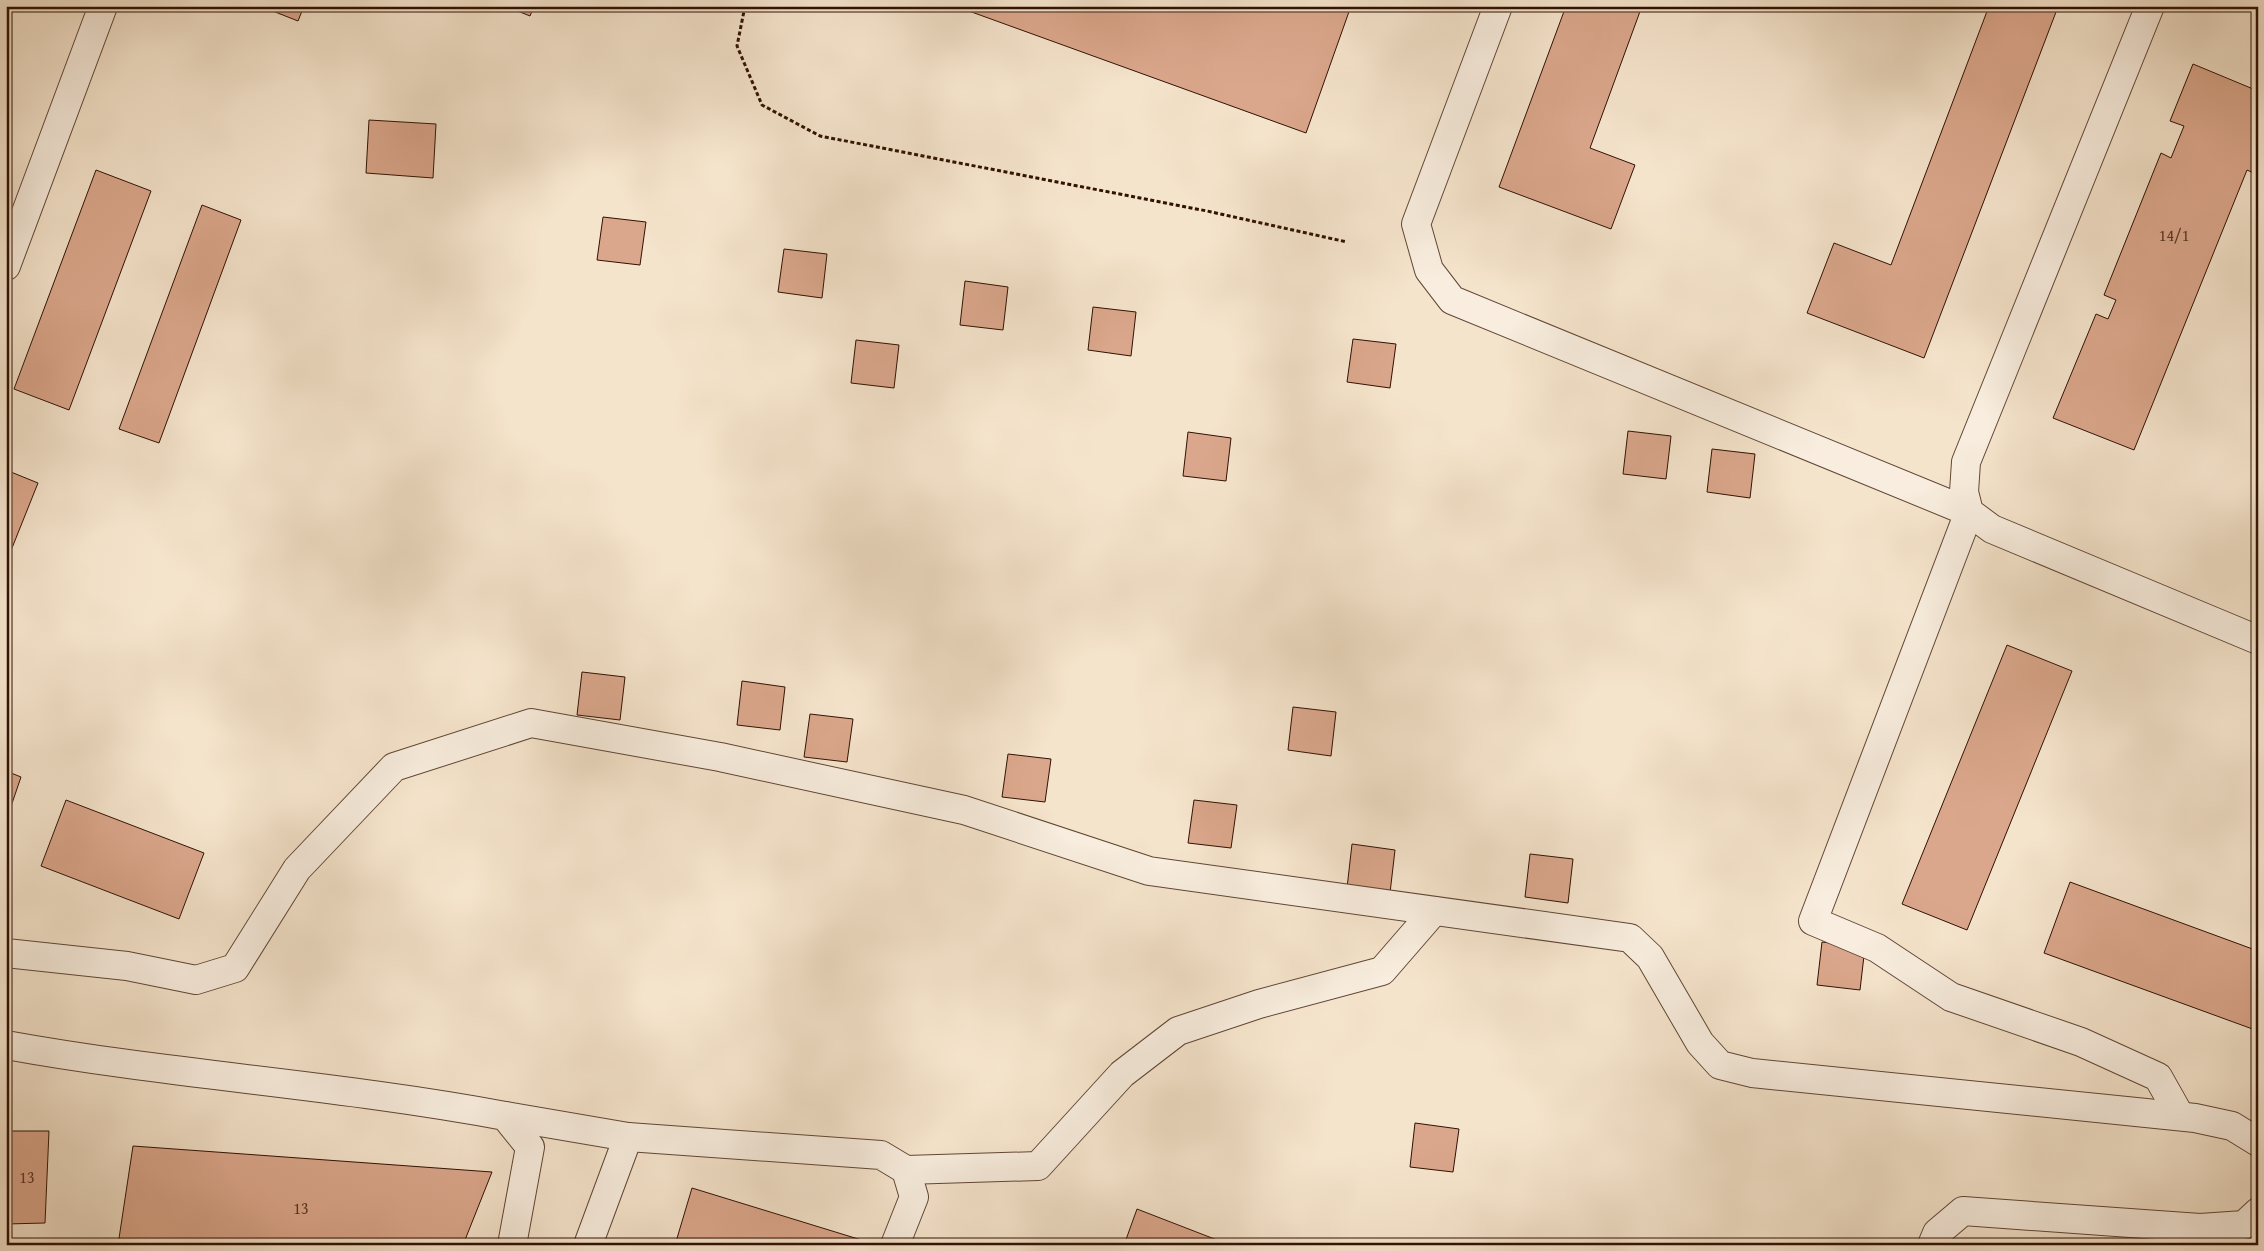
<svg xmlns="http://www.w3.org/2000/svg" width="2264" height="1251" viewBox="0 0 2264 1251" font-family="'Gentium Book Plus',serif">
  <rect width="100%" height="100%" fill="#f5e4cc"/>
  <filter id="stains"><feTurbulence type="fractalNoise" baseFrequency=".004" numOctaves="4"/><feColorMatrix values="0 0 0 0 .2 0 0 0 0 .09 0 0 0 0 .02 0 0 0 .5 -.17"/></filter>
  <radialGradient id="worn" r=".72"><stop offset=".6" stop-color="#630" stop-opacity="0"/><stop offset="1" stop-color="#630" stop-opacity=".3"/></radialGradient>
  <g fill="#dba78c" stroke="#301103">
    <polygon points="260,6 304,6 298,21"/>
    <polygon points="505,6 534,6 530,16"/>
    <polygon points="955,6 1258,8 1351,6 1306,133"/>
    <polygon points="1566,6 1642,6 1590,148 1635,165 1611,229 1499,187"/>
    <polygon points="1989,6 2042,6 2056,12 1924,358 1807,313 1834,243 1891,265"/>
    <polygon points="2193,64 2258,91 2258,175 2247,170 2134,450 2053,418 2096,314 2108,319 2116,300 2104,295 2161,153 2171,158 2184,126 2170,121"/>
    <polygon points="369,120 436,124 433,178 366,173"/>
    <polygon points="96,170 151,191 69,410 14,389"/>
    <polygon points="202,205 241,220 159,443 119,429"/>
    <polygon points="603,217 646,222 640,265 597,260"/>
    <polygon points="784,249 827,254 822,298 778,292"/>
    <polygon points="965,281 1008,287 1003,330 960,325"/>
    <polygon points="1093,307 1136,312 1131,356 1088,350"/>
    <polygon points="1353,339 1396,344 1390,388 1347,382"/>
    <polygon points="856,340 899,345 894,388 851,383"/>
    <polygon points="1628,431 1671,436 1666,479 1623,474"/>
    <polygon points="1188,432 1231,438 1226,481 1183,476"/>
    <polygon points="1712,449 1755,454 1750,498 1707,492"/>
    <polygon points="6,470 38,483 6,563"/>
    <polygon points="2007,645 2072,671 1967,930 1902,904"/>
    <polygon points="582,672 625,677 620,720 577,715"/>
    <polygon points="742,681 785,687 780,730 737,725"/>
    <polygon points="1293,707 1336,712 1331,756 1288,750"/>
    <polygon points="810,714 853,719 847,762 804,757"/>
    <polygon points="1008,754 1051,759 1045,802 1002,797"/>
    <polygon points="6,771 21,777 6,821"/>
    <polygon points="66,800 204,853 179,919 41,866"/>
    <polygon points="1194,800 1237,805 1231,848 1188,843"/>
    <polygon points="1352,844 1395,850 1390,893 1347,888"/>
    <polygon points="1530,854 1573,859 1568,903 1525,897"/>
    <polygon points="2070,882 2258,951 2258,1031 2044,953"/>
    <polygon points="1822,942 1865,947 1860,990 1817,985"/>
    <polygon points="1415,1123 1459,1129 1453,1172 1410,1167"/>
    <polygon points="6,1131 49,1131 45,1223 6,1224"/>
    <polygon points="133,1146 492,1172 463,1245 118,1245"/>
    <polygon points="692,1188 868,1242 867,1245 675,1245"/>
    <polygon points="1137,1209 1230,1245 1124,1245"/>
  </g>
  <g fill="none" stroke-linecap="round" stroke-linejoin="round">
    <defs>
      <g id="minor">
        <polyline points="1498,6 1416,224 1429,270 1452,300 1969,512 1813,921 1877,948 1951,997 2081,1042 2158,1077 2180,1116"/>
        <polyline points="2150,6 1966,462 1964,492 1969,512 1992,529 2258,640"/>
        <polyline points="6,266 103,6"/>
        <polyline points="6,953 127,966 196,980 235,968 297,869 394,767 531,723 720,757 964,810 1149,871 1630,938 1650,957 1700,1043 1720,1065 1752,1073 2195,1118 2232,1126 2258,1142"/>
        <path d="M6,1045C171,1075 340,1085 505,1116L530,1147L512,1245"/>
        <polyline points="505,1116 628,1137 881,1155 906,1170 914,1197 895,1245"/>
        <polyline points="906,1170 1038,1166 1122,1074 1178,1031 1259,1004 1382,971 1434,911"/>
        <polyline points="588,1245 628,1137"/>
        <polyline points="1932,1245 1937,1233 1963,1211 2200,1228 2244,1225 2258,1212"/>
      </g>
    </defs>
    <use href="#minor" stroke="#614635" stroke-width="30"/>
    <polyline stroke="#301103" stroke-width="3" stroke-dasharray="4 2.5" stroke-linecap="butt" points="745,6 737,46 762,105 820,136 1207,211 1347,242"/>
    <use href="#minor" stroke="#f8edde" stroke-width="28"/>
  </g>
  <g text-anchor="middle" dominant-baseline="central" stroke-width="5" stroke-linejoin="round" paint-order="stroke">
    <g font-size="16" fill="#5b3625">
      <text x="2174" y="235">14/1</text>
      <text x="27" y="1177">13</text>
      <text x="301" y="1208">13</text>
    </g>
  </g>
  <rect width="2264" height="1251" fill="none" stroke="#f5e4cc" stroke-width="25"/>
  <rect x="8" y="8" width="2249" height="1236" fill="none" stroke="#301103" stroke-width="2.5"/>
  <rect x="12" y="12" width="2239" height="1226" fill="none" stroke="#301103"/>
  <rect width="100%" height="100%" filter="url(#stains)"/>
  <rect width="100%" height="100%" fill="url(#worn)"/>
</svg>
